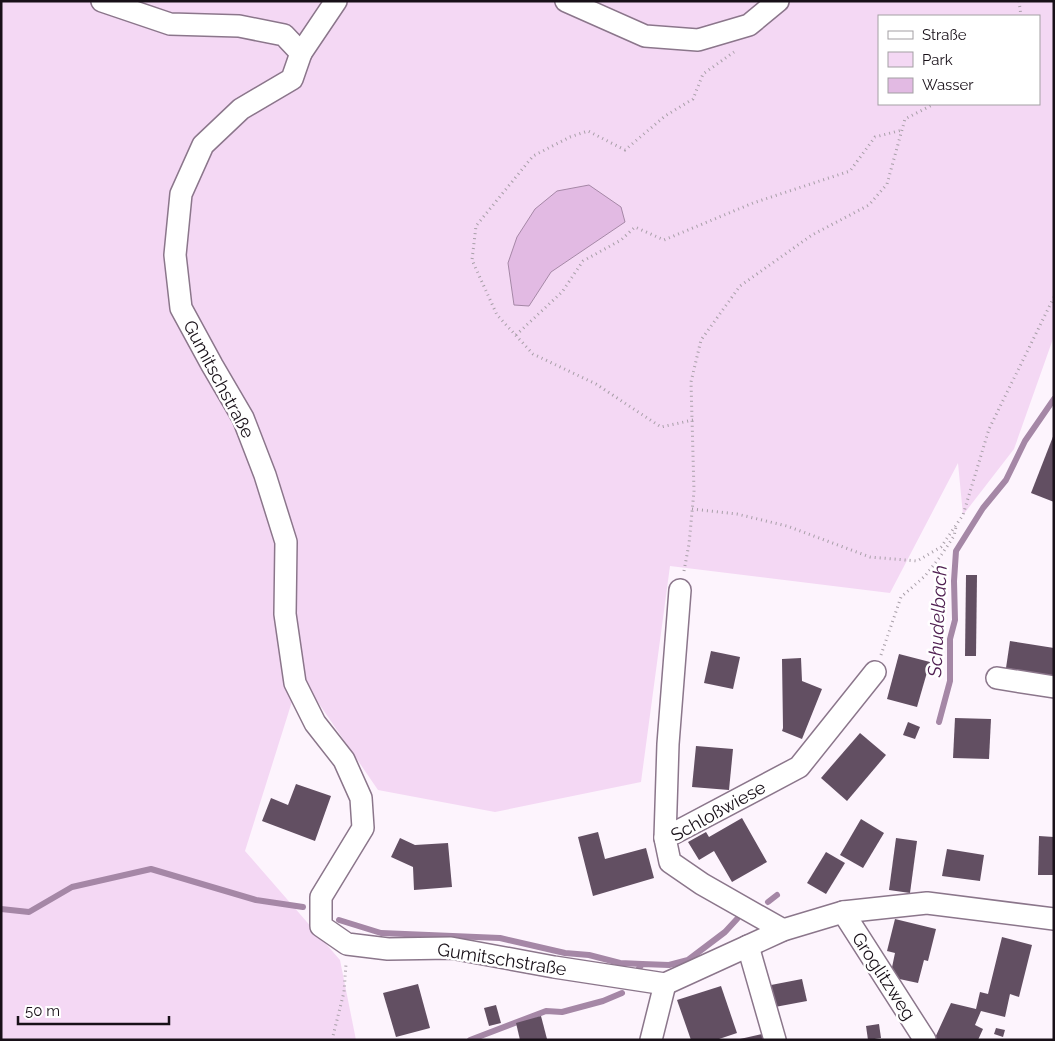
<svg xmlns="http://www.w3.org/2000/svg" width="1055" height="1041" viewBox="0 0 1055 1041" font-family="Raleway,sans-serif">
  <rect width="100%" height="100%" fill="#fdf4fd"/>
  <path fill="#f4d8f4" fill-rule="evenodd" d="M1,1H1054V336L1014,449L963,515L958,463L890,593L670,566L641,782L495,812L378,790L300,676L245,851L340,960L356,1040H1ZM879,16H1039V104H879ZM625,222L551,272L529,306L514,305L508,263Z"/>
  <polygon fill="#e2bae3" stroke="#a587a6" points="589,185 621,207 625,222 551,272 529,306 514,305 508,263 517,237 535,209 557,191"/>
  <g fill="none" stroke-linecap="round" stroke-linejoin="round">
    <g stroke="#a587a6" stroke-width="6">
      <polyline points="939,722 950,681 950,639 955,620 954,581 956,551 983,508 1006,480 1025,441 1054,399"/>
      <polyline points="768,902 777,895"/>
      <polyline points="1,909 29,912 72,887 151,869 256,900 303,907"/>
      <polyline points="339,920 381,933 500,938 565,953 589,955 620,963 642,964"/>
      <polyline points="636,973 642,964 669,965 688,960 725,932 737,919"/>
      <polyline points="470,1040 546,1011 562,1012 603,1001 622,993"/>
    </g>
  </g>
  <g fill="#624f62">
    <polygon points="1054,434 1054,502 1031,493"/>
    <polygon points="966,575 977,575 976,656 965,656"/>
    <polygon points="1010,641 1054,648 1054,676 1006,668"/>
    <polygon points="711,651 740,657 733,689 704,683"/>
    <polygon points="899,654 930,662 917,707 887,699"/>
    <polygon points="801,658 802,681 822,689 802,739 782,731 783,728 782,659"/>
    <polygon points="955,718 991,719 989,759 953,758"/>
    <polygon points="908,722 920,727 915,739 903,735"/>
    <polygon points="860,733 886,755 847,801 821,778"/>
    <polygon points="696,746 733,749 729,790 692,787"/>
    <polygon points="296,784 331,796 315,841 262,821 271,798 288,805"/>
    <polygon points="742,818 767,862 732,882 714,851 699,860 688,842 706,832 709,837"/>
    <polygon points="861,819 884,833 863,868 840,855"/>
    <polygon points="598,832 605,859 646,848 654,878 593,896 578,837"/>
    <polygon points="1039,836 1054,837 1054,875 1038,875"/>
    <polygon points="400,838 415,845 448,843 452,887 414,890 413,867 391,857"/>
    <polygon points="896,838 917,841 910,893 889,890"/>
    <polygon points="947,849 984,855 980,881 942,876"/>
    <polygon points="826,852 845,863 826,894 807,883"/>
    <polygon points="895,919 936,929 928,961 924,960 918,983 890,977 895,953 887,951"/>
    <polygon points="1002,937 1032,945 1019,997 1010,994 1005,1017 981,1011 975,1025 983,1029 978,1040 934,1040 951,1003 976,1009 980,992 988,994"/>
    <polygon points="802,979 807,1001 775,1007 771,985"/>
    <polygon points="418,984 430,1028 396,1037 383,993"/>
    <polygon points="721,986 737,1033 716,1040 691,1040 677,1000"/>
    <polygon points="496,1005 501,1023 489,1026 484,1008"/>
    <polygon points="541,1016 547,1039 520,1040 516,1023"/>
    <polygon points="879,1024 881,1038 868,1040 866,1026"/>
    <polygon points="996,1028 1005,1030 1003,1037 994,1034"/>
    <polygon points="762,1034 764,1040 741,1040 740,1039"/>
  </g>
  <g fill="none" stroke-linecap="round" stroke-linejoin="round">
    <defs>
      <g id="street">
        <polyline points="102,1 170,24 239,26 284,35 301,53 292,79 241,109 203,145 181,194 175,255 181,308 212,365 243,418 265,475 286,542 285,614 295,683 315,723 344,760 361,798 363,828 321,897 321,926 347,944 388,949 451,948 554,967 665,984 783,930 843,912 927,903 1054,919"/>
        <polyline points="566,1 645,36 698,40 749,25 778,1"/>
        <polyline points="301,53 336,1"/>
        <polyline points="997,678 1054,687"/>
        <polyline points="665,838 668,744 680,590"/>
        <polyline points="843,912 925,1040"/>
        <polyline points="783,930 702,884 670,862 665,838 799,767 875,672"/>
        <polyline points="748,946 775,1040"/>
        <polyline points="651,1040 665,984"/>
      </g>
    </defs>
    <use href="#street" stroke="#8b768b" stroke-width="24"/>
    <g stroke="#a89fa8" stroke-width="3" stroke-dasharray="1 4" stroke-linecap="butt">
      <polyline points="1019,1 1021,16"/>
      <polyline points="516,335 562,292 583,261 621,240 635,227 664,240 753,203 850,171 875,137 902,130"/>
      <polyline points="693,420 661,427 596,384 533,354 497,315 472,260 476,226 533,156 570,137 588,131 625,150 665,116 693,99 703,74 734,52"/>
      <polyline points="692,509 737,514 787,526 870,557 917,561 941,547 963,515 989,429 1054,297"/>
      <polyline points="684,571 689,544 694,491 691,382 701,340 740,286 812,235 869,205 887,184 905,119 934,104"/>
      <polyline points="881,655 901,597 925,576 940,557 954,536 956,527"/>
      <polyline points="332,1040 344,992 346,964"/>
    </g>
    <use href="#street" stroke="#fff" stroke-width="21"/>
  </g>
  <g text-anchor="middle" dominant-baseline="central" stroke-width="5" stroke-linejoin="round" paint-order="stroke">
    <g font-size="18" fill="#181018" stroke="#fff">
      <text transform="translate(219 379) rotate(62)">Gumitschstraße</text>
      <text transform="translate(718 811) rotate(-29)">Schloßwiese</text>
      <text transform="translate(502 959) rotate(9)">Gumitschstraße</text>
      <text transform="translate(884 976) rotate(57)">Groglitzweg</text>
    </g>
    <g font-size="19" font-style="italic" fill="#502052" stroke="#fff">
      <text transform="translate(937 621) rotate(-87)">Schudelbach</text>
    </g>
  </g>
  <rect width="1055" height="1041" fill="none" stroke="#181018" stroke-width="5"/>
  <rect x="878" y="15" width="162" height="90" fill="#ffffff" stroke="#a39fa3"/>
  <rect x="888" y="31" width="25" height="8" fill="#ffffff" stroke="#a39fa3"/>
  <text x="922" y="40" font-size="15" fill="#181018">Straße</text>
  <rect x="888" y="52" width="25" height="15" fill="#f4d8f4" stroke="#a39fa3"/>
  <text x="922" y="65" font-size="15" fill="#181018">Park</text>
  <rect x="888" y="78" width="25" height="15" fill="#e2bae3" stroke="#a39fa3"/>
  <text x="922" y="90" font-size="15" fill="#181018">Wasser</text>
  <path d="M18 1016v8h151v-8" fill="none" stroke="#181018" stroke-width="2.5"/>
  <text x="25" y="1016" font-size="15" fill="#181018" stroke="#ffffff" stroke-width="4" paint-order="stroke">50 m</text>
</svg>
